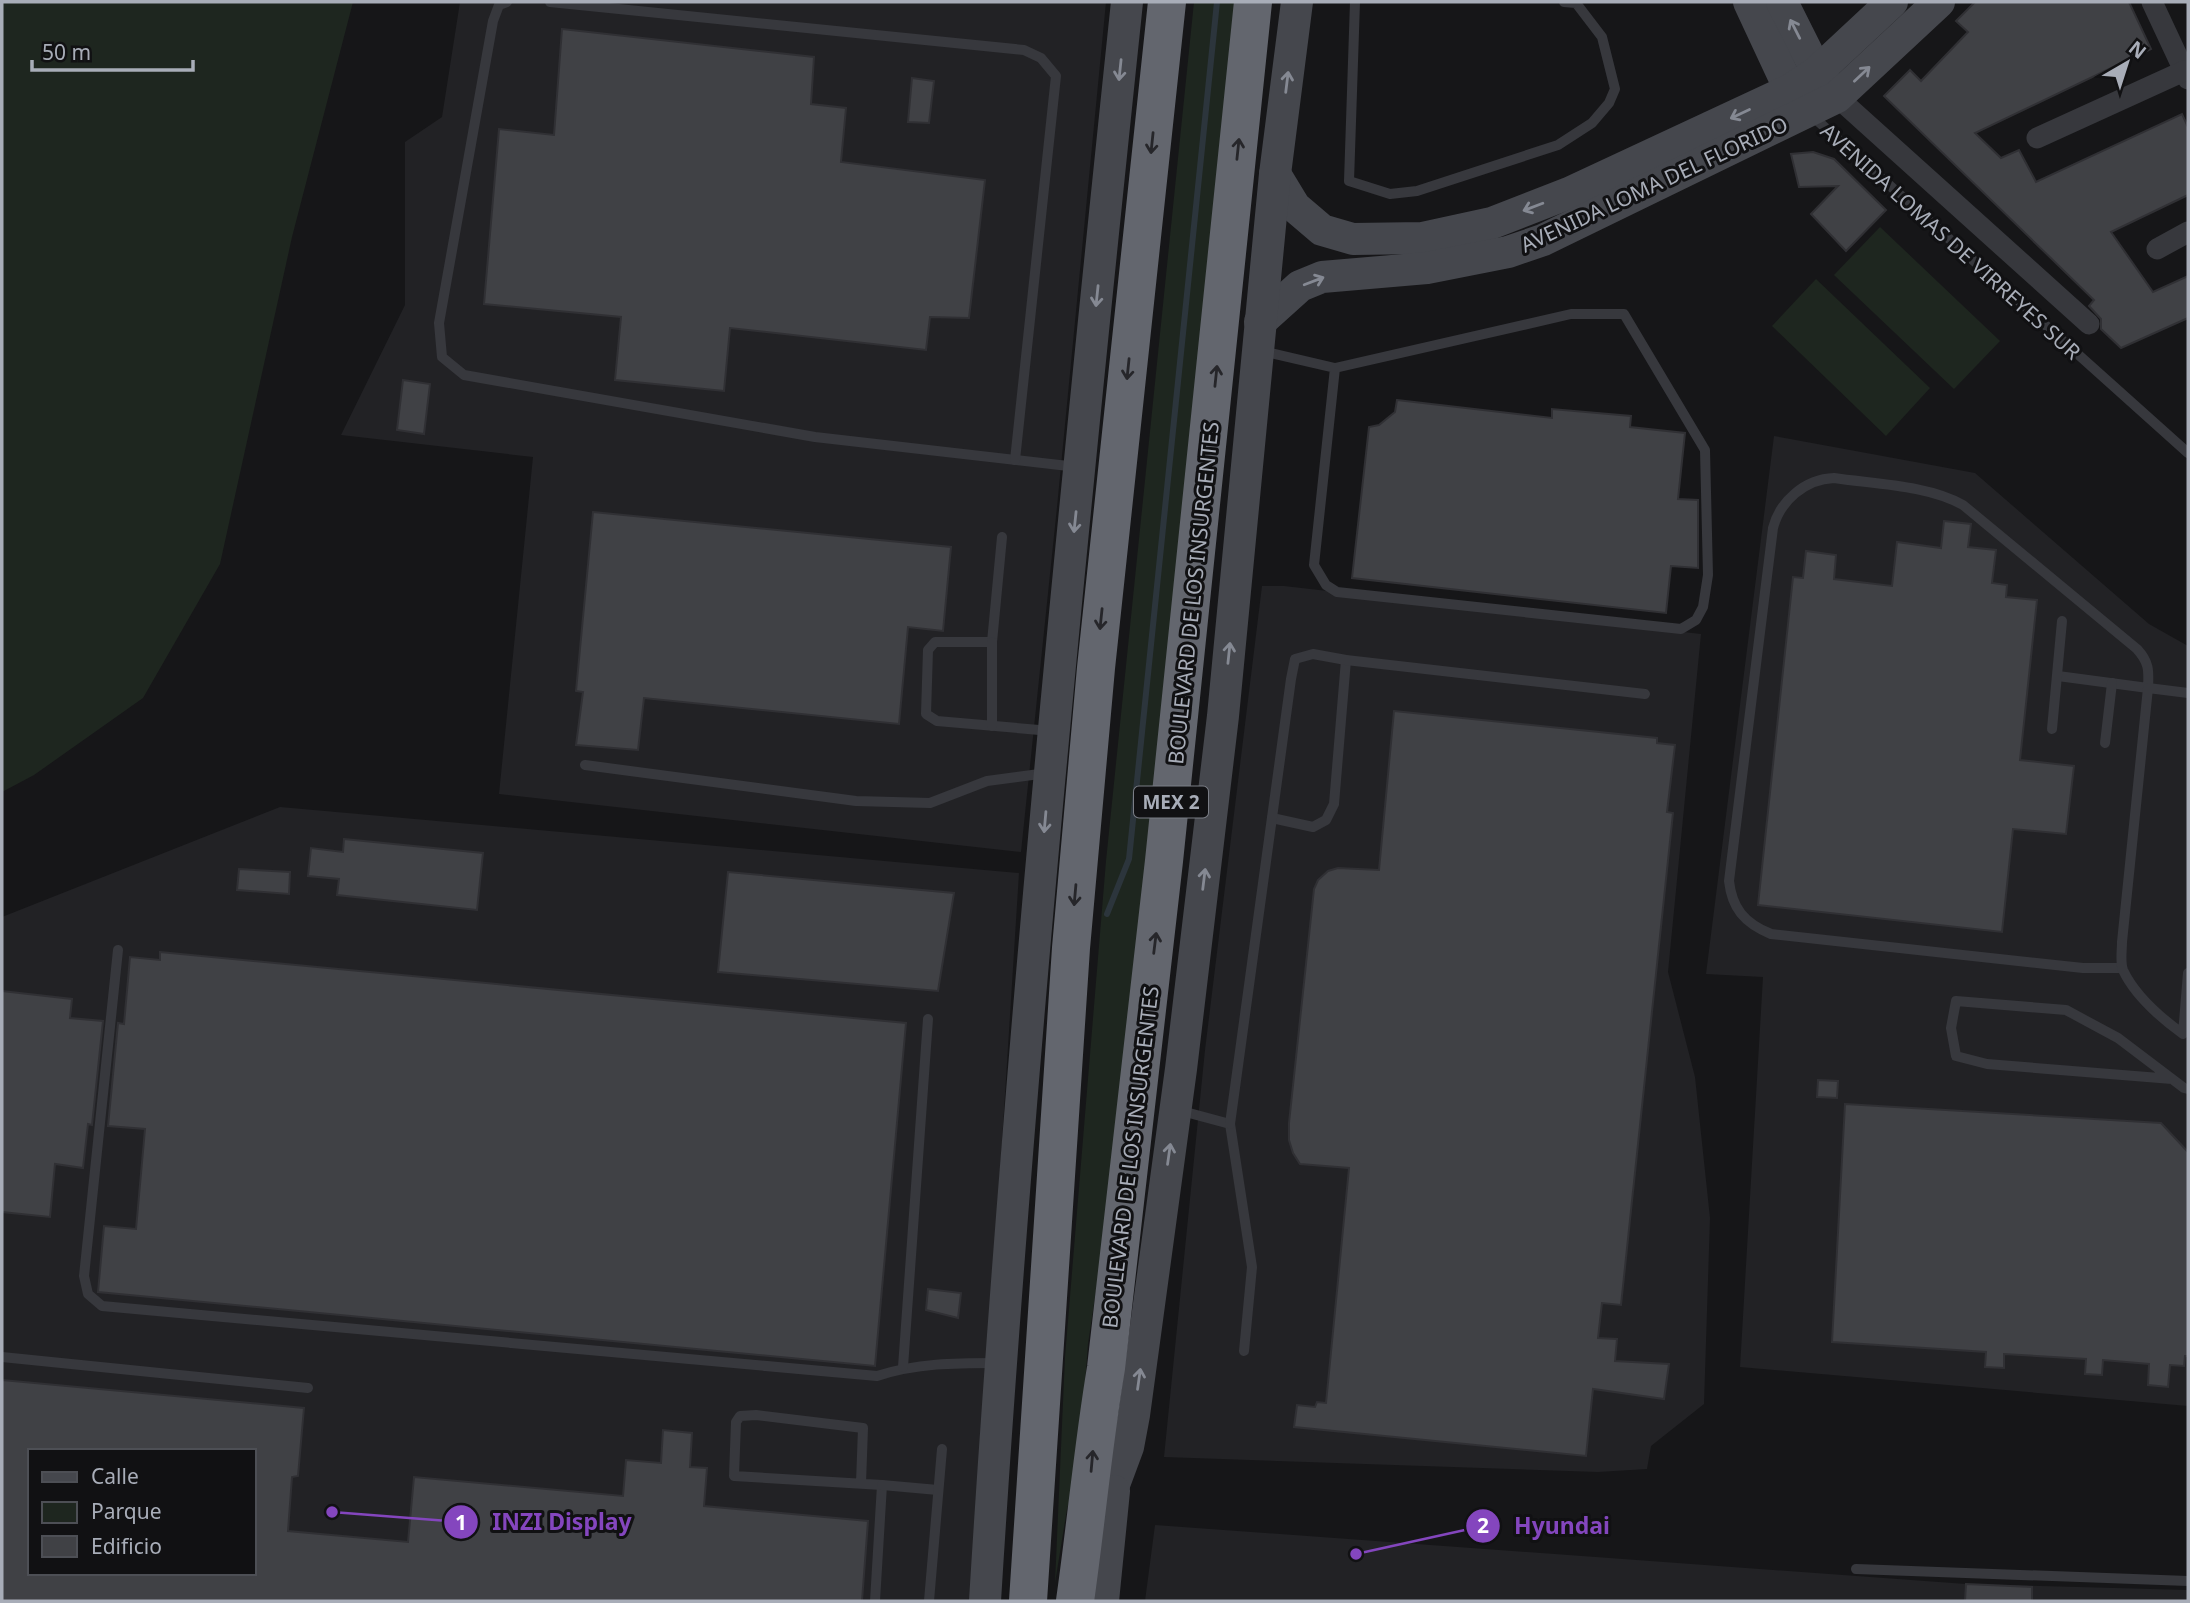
<svg xmlns="http://www.w3.org/2000/svg" width="2190" height="1603" viewBox="0 0 2190 1603" font-family="'Noto Sans',sans-serif">
  <rect width="100%" height="100%" fill="#161618"/>
  <g fill="#222225" fill-rule="evenodd">
    <polygon points="460,2 1106,2 1057,507 1021,852 499,794 533,457 341,435 405,305 405,142 442,117"/>
    <polygon points="1774,436 1975,473 2149,624 2188,646 2188,1406 1740,1367 1763,977 1706,974"/>
    <polygon points="1262,586 1284,586 1701,634 1668,972 1695,1077 1710,1218 1704,1404 1651,1446 1647,1469 1598,1472 1164,1457 1205,1050"/>
    <path d="M280,807L1019,873L973,1601H2V917ZM30,1451H254V1573H30Z"/>
    <polygon points="1155,1525 1966,1584 2188,1590 2188,1601 1145,1601"/>
  </g>
  <g fill="#1e261f">
    <polygon points="2,2 353,2 292,237 220,564 143,698 34,775 2,792"/>
    <polygon points="1194,2 1243,2 1110,1196 1088,1344 1078,1475 1067,1509 1055,1583 1065,1357 1106,861"/>
    <polygon points="1880,227 2000,341 1954,389 1834,275"/>
    <polygon points="1816,279 1930,388 1886,436 1772,326"/>
  </g>
  <g fill="none" stroke-linecap="round" stroke-linejoin="round">
    <polyline stroke="#2c353c" stroke-width="6" points="1107,914 1129,859 1217,2"/>
  </g>
  <g fill="#404145" stroke="#303034" stroke-width="2" fill-rule="evenodd">
    <polygon points="1975,2 2129,2 2151,49 1975,133 2001,158 2019,150 2036,182 2182,114 2188,127 2188,195 2111,232 2153,292 2188,276 2188,318 2121,348 2101,329 2101,319 2089,306 2094,300 1884,96 1910,70 1921,81 1968,32 1956,21"/>
    <polygon points="562,29 814,57 811,104 846,108 841,162 985,180 969,318 930,317 926,350 730,328 724,391 615,380 621,317 484,304 499,129 554,135"/>
    <polygon points="912,78 934,81 929,123 908,122"/>
    <polygon points="1813,152 1834,159 1886,210 1846,251 1811,214 1838,186 1799,187 1791,154"/>
    <polygon points="403,380 430,384 424,434 397,430"/>
    <polygon points="1397,400 1552,418 1552,409 1631,416 1630,427 1685,433 1678,499 1698,500 1698,568 1671,566 1666,613 1352,578 1369,427 1379,425 1395,412"/>
    <polygon points="593,512 951,547 943,631 908,627 899,724 644,698 638,750 576,745 583,692 576,691"/>
    <polygon points="1944,521 1971,524 1968,547 1996,550 1992,583 2007,585 2006,597 2037,600 2020,760 2074,766 2066,834 2013,829 2002,932 1758,905 1793,577 1803,578 1806,551 1836,555 1834,579 1892,586 1897,542 1941,548"/>
    <polygon points="1394,711 1657,738 1657,743 1675,745 1667,812 1673,813 1621,1305 1602,1303 1598,1338 1617,1339 1615,1361 1669,1364 1664,1399 1593,1389 1586,1456 1294,1427 1297,1405 1315,1407 1317,1402 1326,1403 1349,1168 1300,1164 1293,1153 1289,1140 1289,1123 1314,889 1318,880 1328,871 1338,868 1379,870"/>
    <polygon points="344,839 483,853 477,910 337,895 339,879 308,876 311,848 343,852"/>
    <polygon points="239,869 290,872 289,894 237,890"/>
    <polygon points="728,872 954,893 938,991 718,972"/>
    <polygon points="160,952 906,1023 875,1366 98,1292 104,1226 136,1229 145,1129 108,1126 118,1023 124,1024 130,957 160,960"/>
    <polygon points="2,991 72,999 70,1018 103,1021 92,1125 88,1124 83,1168 55,1164 50,1217 2,1212"/>
    <polygon points="1818,1080 1838,1081 1837,1098 1817,1097"/>
    <polygon points="1845,1104 2161,1123 2188,1152 2188,1356 2185,1356 2184,1366 2170,1365 2168,1387 2148,1385 2149,1364 2103,1360 2102,1375 2085,1374 2086,1359 2004,1354 2004,1368 1985,1367 1986,1352 1832,1342"/>
    <polygon points="928,1289 961,1293 958,1318 926,1310"/>
    <path d="M2,1380L304,1408L298,1476L292,1477L288,1531L408,1542L414,1477L623,1496L626,1460L661,1463L663,1430L692,1433L690,1467L707,1468L704,1506L868,1521L862,1601H2ZM30,1451H254V1573H30Z"/>
    <polygon points="1966,1584 2032,1587 2032,1601 1965,1601"/>
  </g>
  <g fill="none" stroke-linecap="round" stroke-linejoin="round">
    <g stroke="#37383d" stroke-width="10">
      <polyline points="507,2 499,5 493,21 439,323 442,357 464,375 815,437 1077,467"/>
      <polyline points="550,2 1024,50 1041,58 1056,76 1015,460"/>
      <polyline points="1355,2 1349,181 1390,194 1417,191 1558,145 1592,123 1609,103 1615,89 1602,37 1576,3 1564,2"/>
      <polyline points="1810,114 2188,453"/>
      <polyline points="1262,351 1335,368 1571,314 1624,314 1705,450 1708,575 1703,607 1696,620 1681,629 1337,592 1326,585 1314,565 1335,368"/>
      <polyline points="1002,537 992,642 935,642 928,650 926,714 937,721 1051,731"/>
      <path d="M2058,676L2148,688C2149,670 2149,662 2137,649L1963,505C1928,485 1874,484 1834,478C1805,479 1780,501 1773,528L1729,881C1732,908 1744,923 1771,934L2083,968H2122"/>
      <path d="M2188,693L2148,688L2122,942C2122,951 2120,962 2123,970C2135,996 2161,1018 2183,1034L2188,973"/>
      <polyline points="992,726 992,642"/>
      <polyline points="2052,729 2062,621"/>
      <polyline points="2105,743 2112,683"/>
      <polyline points="585,765 856,801 930,803 987,781 1047,773"/>
      <polyline points="1272,818 1313,827 1326,820 1334,804 1346,660"/>
      <path d="M118,950L84,1276L88,1294L102,1306L877,1376C917,1363 955,1363 997,1363"/>
      <polyline points="2172,1079 1987,1064 1956,1056 1951,1028 1956,1001 2066,1010 2118,1038 2184,1088 2188,1089"/>
      <polyline points="1178,1110 1230,1124 1252,1267 1244,1351"/>
      <polyline points="1230,1124 1291,679 1295,659 1313,654 1346,660 1645,694"/>
      <polyline points="2,1357 308,1388"/>
      <polyline points="903,1367 928,1019"/>
      <polyline points="861,1483 863,1428 756,1415 740,1416 736,1422 734,1476 882,1485 875,1601"/>
      <polyline points="882,1485 938,1490"/>
      <polyline points="1856,1569 2188,1581"/>
      <polyline points="929,1601 942,1449"/>
    </g>
    <g stroke="#37383d" stroke-width="21">
      <polyline points="2152,2 2188,79"/>
      <polyline points="1837,97 2089,324"/>
      <polyline points="2037,138 2184,71"/>
      <polyline points="2157,249 2188,232"/>
    </g>
    <g stroke="#45474d" stroke-width="32">
      <polyline points="1749,2 1790,90 1803,106"/>
      <polyline points="1782,2 1817,72 1830,88"/>
      <polyline points="1275,174 1295,207 1322,230 1353,239 1423,238 1492,223 1569,193 1790,90 1817,72 1892,2"/>
      <polyline points="1260,322 1300,286 1322,277 1427,268 1508,252 1543,240 1837,97 1939,2"/>
      <polyline points="1087,1531 1115,1482 1128,1447 1134,1415 1181,1069 1223,716 1275,174 1297,2"/>
      <path d="M985,1601C1018,1067 1071,534 1127,2"/>
      <polyline points="1103,1601 1114,1491"/>
    </g>
    <g stroke="#63666e" stroke-width="38">
      <polyline points="1028,1601 1071,948 1096,668 1167,2"/>
      <path d="M1075,1601C1086,1524 1093,1446 1106,1368L1164,861L1253,2"/>
    </g>
  </g>
  <defs><path id="oneway-shaft" d="M-6 0H5M1.5-3L5.5 0L1.5 3" fill="none" stroke-width="1.6" stroke-linecap="round" stroke-linejoin="round" transform="scale(1.75)"/></defs>
  <g stroke="#858993">
    <use href="#oneway-shaft" transform="translate(1795 29) rotate(-117)"/>
    <use href="#oneway-shaft" transform="translate(1120 70) rotate(96)"/>
    <use href="#oneway-shaft" transform="translate(1862 74) rotate(-43)"/>
    <use href="#oneway-shaft" transform="translate(1287 82) rotate(-83)"/>
    <use href="#oneway-shaft" transform="translate(1740 114) rotate(155)"/>
    <use href="#oneway-shaft" transform="translate(1533 207) rotate(159)"/>
    <use href="#oneway-shaft" transform="translate(1314 281) rotate(-21)"/>
    <use href="#oneway-shaft" transform="translate(1097 296) rotate(96)"/>
    <use href="#oneway-shaft" transform="translate(1075 522) rotate(96)"/>
    <use href="#oneway-shaft" transform="translate(1229 653) rotate(-84)"/>
    <use href="#oneway-shaft" transform="translate(1045 822) rotate(95)"/>
    <use href="#oneway-shaft" transform="translate(1204 879) rotate(-83)"/>
    <use href="#oneway-shaft" transform="translate(1169 1154) rotate(-82)"/>
    <use href="#oneway-shaft" transform="translate(1139 1379) rotate(-82)"/>
  </g>
  <g stroke="#26262a">
    <use href="#oneway-shaft" transform="translate(1152 143) rotate(96)"/>
    <use href="#oneway-shaft" transform="translate(1238 149) rotate(-84)"/>
    <use href="#oneway-shaft" transform="translate(1128 369) rotate(96)"/>
    <use href="#oneway-shaft" transform="translate(1216 376) rotate(-84)"/>
    <use href="#oneway-shaft" transform="translate(1101 619) rotate(96)"/>
    <use href="#oneway-shaft" transform="translate(1075 895) rotate(95)"/>
    <use href="#oneway-shaft" transform="translate(1155 943) rotate(-83)"/>
    <use href="#oneway-shaft" transform="translate(1092 1461) rotate(-85)"/>
  </g>
  <g text-anchor="middle" dominant-baseline="central" stroke-width="6" stroke-linejoin="round" paint-order="stroke">
    <rect fill="#111113" stroke="#7b7e86" stroke-width="2" x="1134" y="786.5" width="74" height="31" rx="5"/>
    <g font-size="19" font-weight="bold" fill="#a8adb8">
      <text x="1171" y="802">MEX 2</text>
    </g>
    <g font-size="21" fill="#a8adb8" stroke="#111113">
      <text transform="translate(1654 184) rotate(-25)">AVENIDA LOMA DEL FLORIDO</text>
      <text transform="translate(1951 241) rotate(42)">AVENIDA LOMAS DE VIRREYES SUR</text>
      <text transform="translate(1193 593) rotate(-84)">BOULEVARD DE LOS INSURGENTES</text>
      <text transform="translate(1130 1157) rotate(-83)">BOULEVARD DE LOS INSURGENTES</text>
    </g>
  </g>
  <path fill="none" stroke="#8446be" stroke-width="2.5" d="M332 1512L461 1522M1356 1554L1483 1526"/>
  <g fill="#8446be" stroke="#111113" stroke-width="2.5">
    <circle cx="332" cy="1512" r="7"/>
    <circle cx="1356" cy="1554" r="7"/>
    <circle cx="461" cy="1522" r="18"/>
    <circle cx="1483" cy="1526" r="18"/>
  </g>
  <g font-size="21" text-anchor="middle" font-weight="bold" fill="#fff">
    <text x="461" y="1530">1</text>
    <text x="1483" y="1533">2</text>
  </g>
  <g font-size="23" text-anchor="middle" font-weight="bold" fill="#8446be" stroke="#111113" stroke-width="6" stroke-linejoin="round" paint-order="stroke">
    <text x="562" y="1530">INZI Display</text>
    <text x="1562" y="1534">Hyundai</text>
  </g>
  <rect width="2190" height="1603" fill="none" stroke="#a8adb8" stroke-width="7"/>
  <rect x="28" y="1449" width="228" height="126" fill="#111113" stroke="#4d4f55" stroke-width="2"/>
  <rect x="42" y="1472" width="35" height="10" fill="#45474d" stroke="#4d4f55" stroke-width="2"/>
  <text x="91" y="1484" font-size="21" fill="#a8adb8">Calle</text>
  <rect x="42" y="1502" width="35" height="21" fill="#1e261f" stroke="#4d4f55" stroke-width="2"/>
  <text x="91" y="1519" font-size="21" fill="#a8adb8">Parque</text>
  <rect x="42" y="1536" width="35" height="21" fill="#404145" stroke="#4d4f55" stroke-width="2"/>
  <text x="91" y="1554" font-size="21" fill="#a8adb8">Edificio</text>
  <g transform="translate(2127 63) rotate(39)" stroke="#111113" stroke-width="5" paint-order="stroke">
  <path d="M0-5L12 26L0 18L-12 26Z" fill="#a8adb8"/>
  <text y="-10" font-size="19" font-weight="bold" text-anchor="middle" fill="#a8adb8">N</text>
  </g>
  <path d="M32 60v10h161v-10" fill="none" stroke="#a8adb8" stroke-width="3.5"/>
  <text x="42" y="60" font-size="21" fill="#a8adb8" stroke="#111113" stroke-width="5" paint-order="stroke">50 m</text>
</svg>
